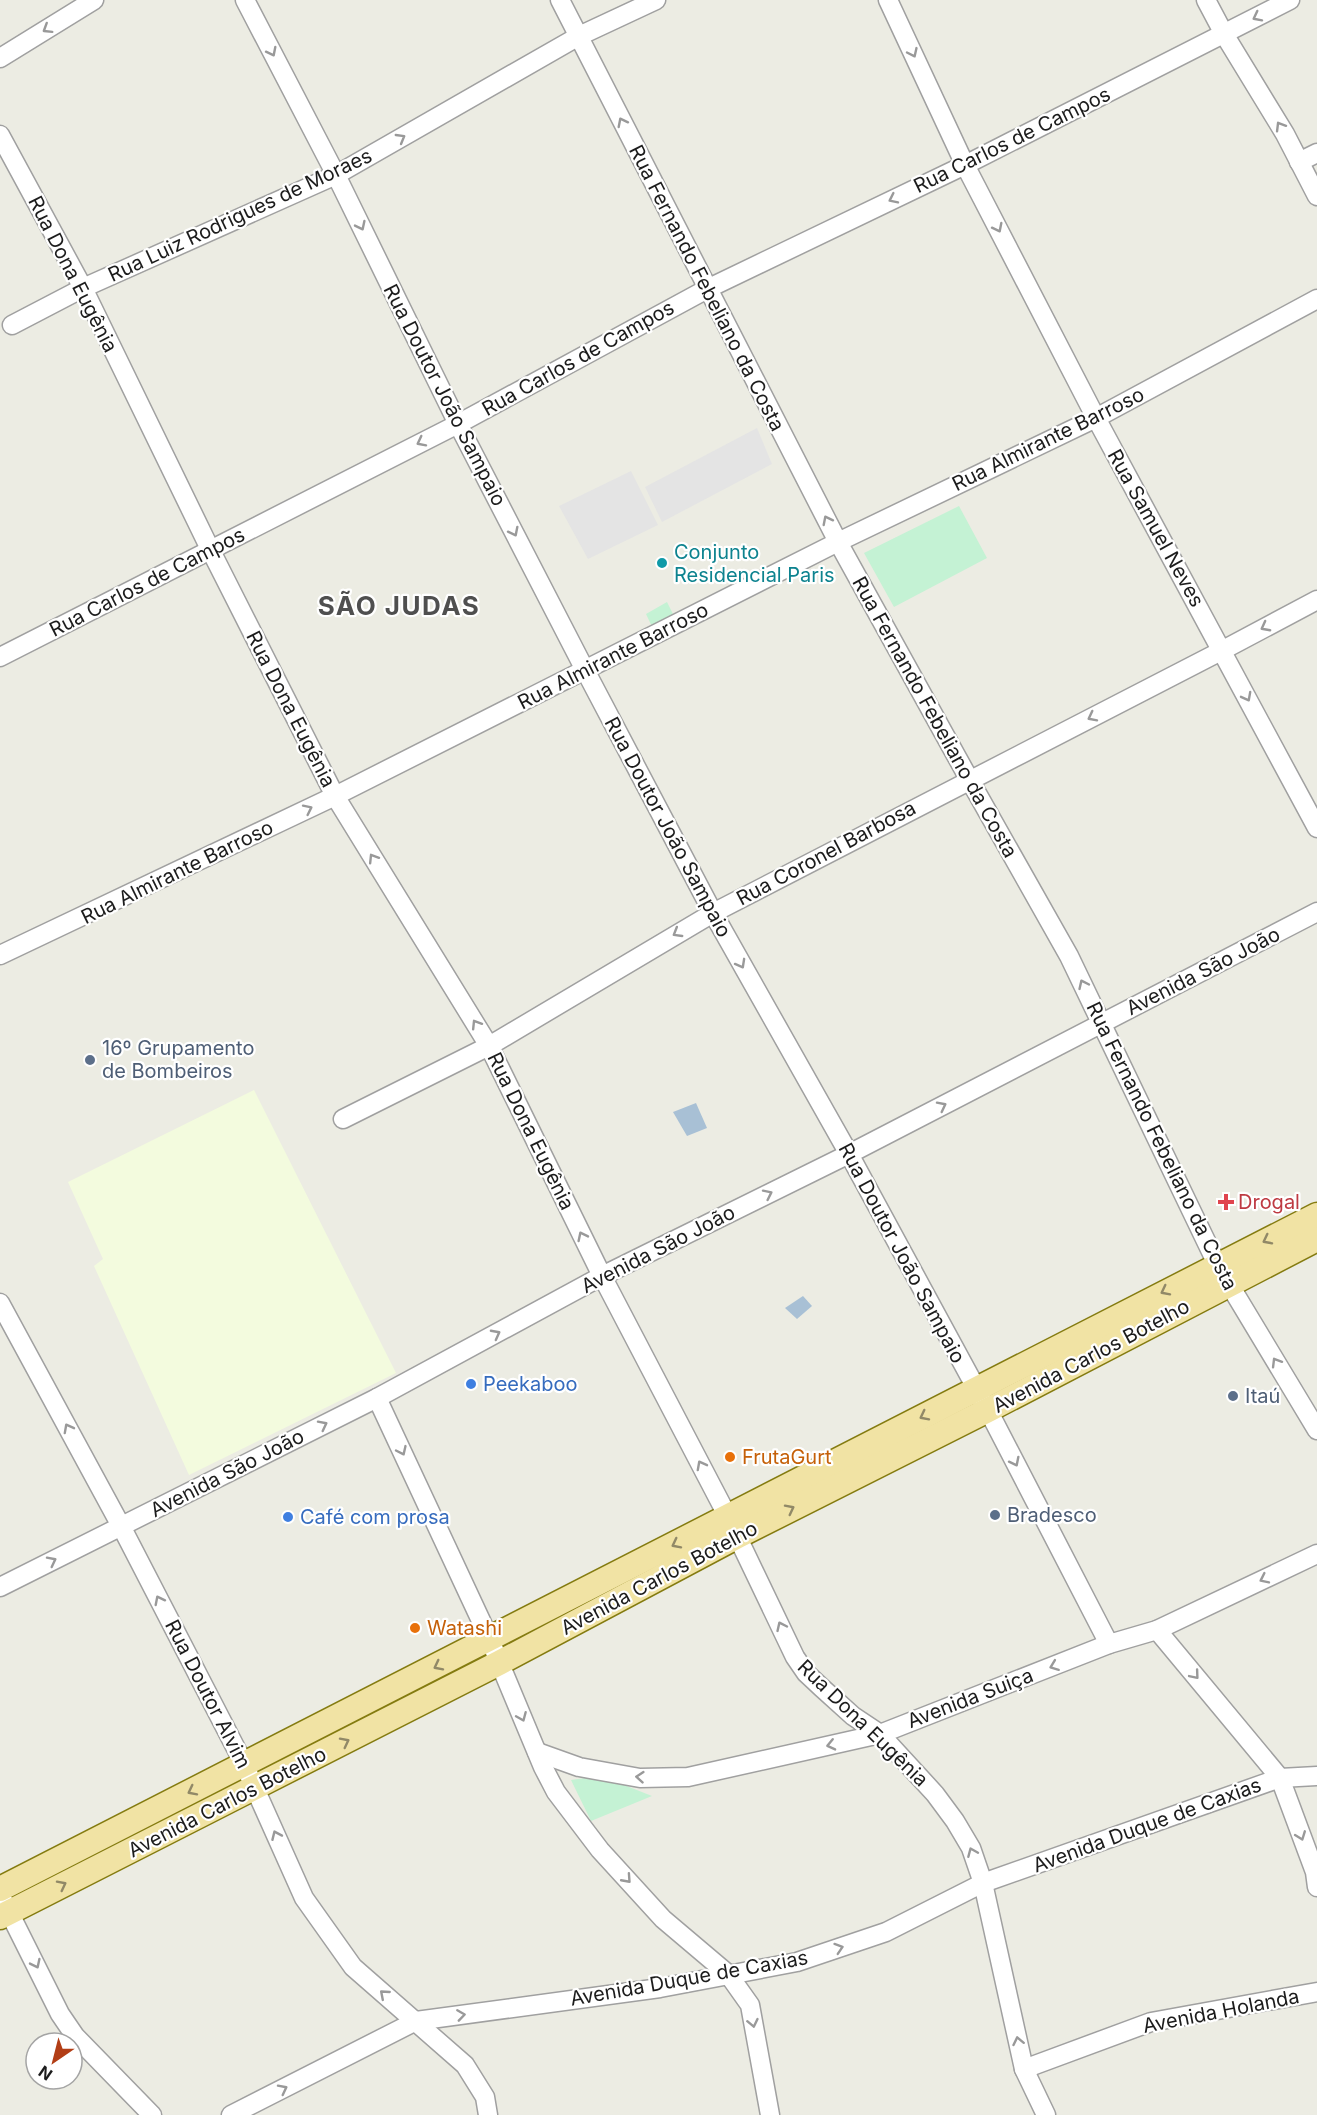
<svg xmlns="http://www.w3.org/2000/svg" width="1317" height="2115" viewBox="0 0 1317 2115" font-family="Inter,sans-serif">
  <rect width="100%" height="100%" fill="#ecece3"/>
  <polygon fill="#f3fbde" points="254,1090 396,1373 189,1475 94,1266 103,1259 68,1182"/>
  <g fill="#c4f2d4">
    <polygon points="959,506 987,558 894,607 864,553"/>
    <polygon points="667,602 676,620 654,631 646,614"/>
    <polygon points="592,1777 614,1781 652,1796 591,1821 571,1780"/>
  </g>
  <g fill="#e4e4e4">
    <polygon points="757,428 772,464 662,522 645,487"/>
    <polygon points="631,471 658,525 588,559 559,506"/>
  </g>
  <g fill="#a8c0d5">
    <polygon points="696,1103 707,1128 687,1136 673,1112"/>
    <polygon points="803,1296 812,1306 797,1319 785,1308"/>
  </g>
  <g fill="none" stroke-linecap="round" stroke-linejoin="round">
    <defs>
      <g id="minor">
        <polyline points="245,0 336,175 458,424 585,670 713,913 849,1154 988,1410 1109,1644"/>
        <polyline points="560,0 838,542 969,779 1069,956 1217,1264 1317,1430"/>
        <polyline points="888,0 965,165 1096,418 1317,828"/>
        <polyline points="1206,0 1224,34 1285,134 1317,196"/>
        <polyline points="0,58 94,0"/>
        <polyline points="0,135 83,288 210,549 335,796 489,1046 602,1276 728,1517 795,1657 806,1673 822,1688 853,1716 880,1734 935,1794 955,1821 971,1848 983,1883 1024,2069 1046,2115"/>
        <polyline points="1299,162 1317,153"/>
        <polyline points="12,325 83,288 336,175 579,36 656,0"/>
        <polyline points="0,657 458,424 707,289 965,165 1290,0"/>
        <polyline points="0,955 335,796 838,542 1096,418 1317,299"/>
        <polyline points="343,1119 489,1046 713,913 1223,650 1317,600"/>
        <polyline points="0,1303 121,1526 244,1764 304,1898 353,1967 465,2065 485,2097 488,2115"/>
        <polyline points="377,1398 490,1640 543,1767 556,1792 600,1850 663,1919 728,1974 750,2005 770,2115"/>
        <polyline points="0,1587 377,1398 602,1276 849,1154 1317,912"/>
        <polyline points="1157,1630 1280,1778 1315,1872 1317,1887"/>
        <polyline points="537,1752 579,1767 640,1778 688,1777 880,1734 1109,1644 1157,1630 1317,1554"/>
        <polyline points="4,1902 60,2014 75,2036 152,2115"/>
        <polyline points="1024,2069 1151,2022 1317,1992"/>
        <polyline points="231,2115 416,2021 660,1988 797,1962 886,1932 983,1883 1280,1778 1317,1776"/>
      </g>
      <g id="major">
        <polyline points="0,1889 1317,1215"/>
        <polyline points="0,1917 499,1663 738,1536 988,1410 1317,1239"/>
      </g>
    </defs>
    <use href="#minor" stroke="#a0a0a0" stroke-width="21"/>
    <use href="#major" stroke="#847b10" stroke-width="27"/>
    <use href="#minor" stroke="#fff" stroke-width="18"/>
    <use href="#major" stroke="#f1e3a4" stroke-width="24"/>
  </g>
  <defs><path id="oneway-chevron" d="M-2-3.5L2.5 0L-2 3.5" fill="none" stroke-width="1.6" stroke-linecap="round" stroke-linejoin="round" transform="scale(1.5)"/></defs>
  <g stroke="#999">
    <use href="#oneway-chevron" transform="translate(1257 17) rotate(153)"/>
    <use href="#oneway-chevron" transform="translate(47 29) rotate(148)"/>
    <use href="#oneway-chevron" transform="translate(272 52) rotate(63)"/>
    <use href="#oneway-chevron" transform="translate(913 53) rotate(65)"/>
    <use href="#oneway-chevron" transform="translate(622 122) rotate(-117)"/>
    <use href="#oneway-chevron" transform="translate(1280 126) rotate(-121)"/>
    <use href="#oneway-chevron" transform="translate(401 138) rotate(-30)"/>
    <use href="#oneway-chevron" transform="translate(893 199) rotate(154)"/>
    <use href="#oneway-chevron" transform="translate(361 226) rotate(64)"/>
    <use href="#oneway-chevron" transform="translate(998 228) rotate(63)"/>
    <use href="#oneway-chevron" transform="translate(421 442) rotate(153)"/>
    <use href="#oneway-chevron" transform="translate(827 520) rotate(-117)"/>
    <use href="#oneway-chevron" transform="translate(514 532) rotate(63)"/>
    <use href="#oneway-chevron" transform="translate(1265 627) rotate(152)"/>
    <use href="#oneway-chevron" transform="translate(1247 697) rotate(62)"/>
    <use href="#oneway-chevron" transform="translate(1092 717) rotate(153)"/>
    <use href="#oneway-chevron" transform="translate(308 809) rotate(-26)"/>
    <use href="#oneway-chevron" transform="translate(373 858) rotate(-122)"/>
    <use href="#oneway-chevron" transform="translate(677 933) rotate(149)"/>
    <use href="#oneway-chevron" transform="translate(741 964) rotate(61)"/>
    <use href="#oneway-chevron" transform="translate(1083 984) rotate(-115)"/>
    <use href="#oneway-chevron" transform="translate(476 1024) rotate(-122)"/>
    <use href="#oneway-chevron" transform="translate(942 1106) rotate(-27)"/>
    <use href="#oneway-chevron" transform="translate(768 1194) rotate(-26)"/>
    <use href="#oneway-chevron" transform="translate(582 1236) rotate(-116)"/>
    <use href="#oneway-chevron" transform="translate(496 1334) rotate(-28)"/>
    <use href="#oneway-chevron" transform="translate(1276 1362) rotate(-121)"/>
    <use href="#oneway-chevron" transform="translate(323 1425) rotate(-27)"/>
    <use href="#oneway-chevron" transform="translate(68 1428) rotate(-118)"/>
    <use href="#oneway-chevron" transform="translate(402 1451) rotate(65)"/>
    <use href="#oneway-chevron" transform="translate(1015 1462) rotate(63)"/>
    <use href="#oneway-chevron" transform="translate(701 1465) rotate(-118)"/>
    <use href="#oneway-chevron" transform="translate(52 1561) rotate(-27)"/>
    <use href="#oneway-chevron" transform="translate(1264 1579) rotate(154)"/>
    <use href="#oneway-chevron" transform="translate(159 1600) rotate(-117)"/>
    <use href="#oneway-chevron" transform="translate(781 1626) rotate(-115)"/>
    <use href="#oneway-chevron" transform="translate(1054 1666) rotate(159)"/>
    <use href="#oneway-chevron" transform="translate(1195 1675) rotate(50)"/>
    <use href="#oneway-chevron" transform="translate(522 1717) rotate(67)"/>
    <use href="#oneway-chevron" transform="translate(831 1745) rotate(167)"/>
    <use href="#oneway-chevron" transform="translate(640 1777) rotate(-175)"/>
    <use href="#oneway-chevron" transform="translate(276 1835) rotate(-114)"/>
    <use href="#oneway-chevron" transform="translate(1301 1836) rotate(69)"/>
    <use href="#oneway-chevron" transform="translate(972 1852) rotate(-113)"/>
    <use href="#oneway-chevron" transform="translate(627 1879) rotate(48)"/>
    <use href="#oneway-chevron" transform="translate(839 1948) rotate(-18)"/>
    <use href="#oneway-chevron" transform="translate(36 1964) rotate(64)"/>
    <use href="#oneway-chevron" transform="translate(384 1994) rotate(-139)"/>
    <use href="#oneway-chevron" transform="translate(461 2015) rotate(-8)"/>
    <use href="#oneway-chevron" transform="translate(753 2023) rotate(78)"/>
    <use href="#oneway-chevron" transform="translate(1018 2041) rotate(-102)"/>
    <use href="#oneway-chevron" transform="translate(283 2089) rotate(-27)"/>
  </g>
  <g stroke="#918967">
    <use href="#oneway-chevron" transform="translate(1267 1240) rotate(153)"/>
    <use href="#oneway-chevron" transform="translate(1165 1291) rotate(153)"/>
    <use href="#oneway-chevron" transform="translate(924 1416) rotate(153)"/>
    <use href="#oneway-chevron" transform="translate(790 1509) rotate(-27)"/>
    <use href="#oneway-chevron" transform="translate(676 1544) rotate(153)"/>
    <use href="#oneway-chevron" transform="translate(438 1666) rotate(153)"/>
    <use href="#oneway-chevron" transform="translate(345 1742) rotate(-27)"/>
    <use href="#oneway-chevron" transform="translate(192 1791) rotate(153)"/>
    <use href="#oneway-chevron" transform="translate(62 1885) rotate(-27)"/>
  </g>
  <circle fill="#0f9aa8" stroke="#fff" stroke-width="2" cx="662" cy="563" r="6"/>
  <g fill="#5c6f8a" stroke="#fff" stroke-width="2">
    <circle cx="90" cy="1060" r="6"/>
    <circle cx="1233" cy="1396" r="6"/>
    <circle cx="995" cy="1515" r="6"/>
  </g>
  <path fill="#e0444e" stroke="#fff" stroke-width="2" d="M1223 1193h6v6h6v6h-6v6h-6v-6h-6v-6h6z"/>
  <g fill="#3f7fe0" stroke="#fff" stroke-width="2">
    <circle cx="471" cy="1384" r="6"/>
    <circle cx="288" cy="1517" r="6"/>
  </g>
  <g fill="#e8710a" stroke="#fff" stroke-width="2">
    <circle cx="730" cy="1457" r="6"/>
    <circle cx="415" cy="1628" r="6"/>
  </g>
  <g text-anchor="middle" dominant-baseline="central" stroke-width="4.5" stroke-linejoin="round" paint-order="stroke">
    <g font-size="20" fill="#1c1c1c" stroke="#fff">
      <text transform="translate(1012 140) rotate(-26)">Rua Carlos de Campos</text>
      <text transform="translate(240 215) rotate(-25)">Rua Luiz Rodrigues de Moraes</text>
      <text transform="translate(73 274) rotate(63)">Rua Dona Eugênia</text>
      <text transform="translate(707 288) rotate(63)">Rua Fernando Febeliano da Costa</text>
      <text transform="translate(578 358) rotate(-29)">Rua Carlos de Campos</text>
      <text transform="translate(445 395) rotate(63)">Rua Doutor João Sampaio</text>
      <text transform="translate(1048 439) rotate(-26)">Rua Almirante Barroso</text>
      <text transform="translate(1156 528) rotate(61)">Rua Samuel Neves</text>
      <text transform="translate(147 582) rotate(-27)">Rua Carlos de Campos</text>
      <text transform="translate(613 656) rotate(-27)">Rua Almirante Barroso</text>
      <text transform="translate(291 709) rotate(63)">Rua Dona Eugênia</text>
      <text transform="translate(935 717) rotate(61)">Rua Fernando Febeliano da Costa</text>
      <text transform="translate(668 827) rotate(62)">Rua Doutor João Sampaio</text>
      <text transform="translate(826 853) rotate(-28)">Rua Coronel Barbosa</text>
      <text transform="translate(177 872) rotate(-26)">Rua Almirante Barroso</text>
      <text transform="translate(1203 971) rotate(-27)">Avenida São João</text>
      <text transform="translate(531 1131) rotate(64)">Rua Dona Eugênia</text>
      <text transform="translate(1162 1146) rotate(64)">Rua Fernando Febeliano da Costa</text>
      <text transform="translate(658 1249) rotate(-27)">Avenida São João</text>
      <text transform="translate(902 1253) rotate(62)">Rua Doutor João Sampaio</text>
      <text transform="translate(1091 1356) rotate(-28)">Avenida Carlos Botelho</text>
      <text transform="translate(227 1473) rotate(-27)">Avenida São João</text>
      <text transform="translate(659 1578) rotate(-28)">Avenida Carlos Botelho</text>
      <text transform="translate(208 1694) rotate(63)">Rua Doutor Alvim</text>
      <text transform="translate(970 1698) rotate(-21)">Avenida Suiça</text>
      <text transform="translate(863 1723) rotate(44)">Rua Dona Eugênia</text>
      <text transform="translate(227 1802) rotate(-27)">Avenida Carlos Botelho</text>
      <text transform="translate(1147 1825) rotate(-20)">Avenida Duque de Caxias</text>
      <text transform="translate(689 1978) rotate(-10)">Avenida Duque de Caxias</text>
      <text transform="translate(1221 2011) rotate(-11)">Avenida Holanda</text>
    </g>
    <g font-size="20" fill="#0d838f" stroke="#fff" text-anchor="start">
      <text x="674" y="552">Conjunto<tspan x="674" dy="23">Residencial Paris</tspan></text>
    </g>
    <g font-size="20" fill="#4e5e75" stroke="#fff" text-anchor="start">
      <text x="102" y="1048">16º Grupamento<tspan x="102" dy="23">de Bombeiros</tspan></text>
      <text x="1245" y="1396">Itaú</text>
      <text x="1007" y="1515">Bradesco</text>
    </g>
    <g font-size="20" fill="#be3a42" stroke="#fff" text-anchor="start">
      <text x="1238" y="1202">Drogal</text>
    </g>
    <g font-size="20" fill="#366cbe" stroke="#fff" text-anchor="start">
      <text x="483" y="1384">Peekaboo</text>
      <text x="300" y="1517">Café com prosa</text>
    </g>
    <g font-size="20" fill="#c56008" stroke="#fff" text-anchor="start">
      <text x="742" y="1457">FrutaGurt</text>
      <text x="427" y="1628">Watashi</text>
    </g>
    <g font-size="26" font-weight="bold" letter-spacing="1.5" fill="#4f4f4f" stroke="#fff">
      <text x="399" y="605">SÃO JUDAS</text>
    </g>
  </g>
  <g transform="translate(54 2061) rotate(215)"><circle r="28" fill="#ffffff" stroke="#a4a4a4" stroke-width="1.5"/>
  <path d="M0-4.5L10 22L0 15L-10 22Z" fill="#b23e16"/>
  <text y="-9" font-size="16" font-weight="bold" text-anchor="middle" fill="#1c1c1c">N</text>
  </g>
</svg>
